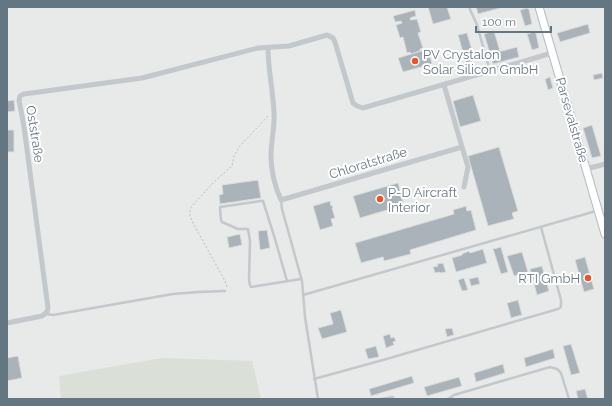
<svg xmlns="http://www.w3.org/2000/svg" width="612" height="406" viewBox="0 0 612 406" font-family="Raleway,sans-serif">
  <rect width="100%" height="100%" fill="#fafaf8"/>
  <rect fill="#e8e9e9" x="7" y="7" width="598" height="392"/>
  <polygon fill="#dadfd7" points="162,358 252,361 261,399 61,399 59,376"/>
  <g fill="#aab3b9" stroke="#dcdcda">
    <polygon points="428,7 447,7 451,19 433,24"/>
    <polygon points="476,7 504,7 478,14"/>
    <polygon points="527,8 528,9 529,9 532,24 525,26 520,10"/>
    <polygon points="415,10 416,16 410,18 411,20 417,19 421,32 418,33 423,48 420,49 420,51 411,54 410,52 407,53 403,37 400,38 396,25 402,23 401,21 395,22 393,16"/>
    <polygon points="588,24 590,33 560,42 557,33"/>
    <polygon points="494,31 500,51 502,51 517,47 519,57 493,64 484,34"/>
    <polygon points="534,32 535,33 536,33 539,48 532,50 527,34"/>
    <polygon points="467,33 475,60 466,63 458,35"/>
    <polygon points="428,49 432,64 403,72 398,58"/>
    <polygon points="602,73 603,78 594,80 593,75"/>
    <polygon points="550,77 553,88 548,90 545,79"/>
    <polygon points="473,95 481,121 460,127 453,101"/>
    <polygon points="14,100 15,111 7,112 7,101"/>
    <polygon points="592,125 601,156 592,158 583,128"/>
    <rect x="7" y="130" width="7" height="22"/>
    <polygon points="499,147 518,211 512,213 514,219 488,226 468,156"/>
    <polygon points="258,180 261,198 220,204 219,195 223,194 222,185"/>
    <polygon points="398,183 404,205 360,218 353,196"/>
    <polygon points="330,201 331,206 332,205 333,208 332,208 335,218 331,219 333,226 320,230 313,206"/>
    <polygon points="466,206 467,211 471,210 476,230 410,250 411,254 384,261 383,257 361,263 355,243 454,214 453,210"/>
    <polygon points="267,230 270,248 260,250 258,231"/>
    <polygon points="240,234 242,245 229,248 227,237"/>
    <polygon points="501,247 508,272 501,274 493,249"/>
    <polygon points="483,249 487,263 456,272 452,258 462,255 462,254 469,251 470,253"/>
    <polygon points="522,252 528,272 514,276 507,256"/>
    <polygon points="585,257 594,289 584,292 575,260"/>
    <polygon points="443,263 446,272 440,273 439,272 435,273 433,267 438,266 437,264"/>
    <polygon points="542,266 549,291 537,295 530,269"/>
    <polygon points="478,277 480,284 471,286 469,279"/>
    <polygon points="464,278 468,290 462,291 458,280"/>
    <polygon points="518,300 522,315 511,318 507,303"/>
    <polygon points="341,310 347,332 322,339 318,328 333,324 330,313"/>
    <polygon points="452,328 454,335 447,337 445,329"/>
    <polygon points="390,334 391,338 394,337 396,341 393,342 394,345 386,348 383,336"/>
    <polygon points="571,344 580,373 571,375 563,346"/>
    <polygon points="376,346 379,357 368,359 365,349"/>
    <polygon points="553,349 555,358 526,367 524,358"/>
    <polygon points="18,356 22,378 7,381 7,358"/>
    <polygon points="503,364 505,373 476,382 474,373"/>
    <polygon points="412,376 414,383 371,396 369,389"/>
    <polygon points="459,377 462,386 427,396 424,387"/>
    <polygon points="585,389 588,399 578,399 576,391"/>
  </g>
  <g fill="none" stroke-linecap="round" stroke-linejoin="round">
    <defs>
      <polyline id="secondary" points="539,7 605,234"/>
    </defs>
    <use href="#secondary" stroke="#b3babf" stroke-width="9"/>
    <polyline stroke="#bbbfc2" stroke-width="1" stroke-dasharray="2 2" stroke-linecap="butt" points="227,287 225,281 194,225 190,216 190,211 191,207 214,182 232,166 234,156 239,147 269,115"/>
    <g stroke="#c3c8cc" stroke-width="2.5">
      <polyline points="469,7 477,25 490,71"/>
      <polyline points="281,200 282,209 302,281 305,317 318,399"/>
      <polyline points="287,281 275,239 263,201 261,201 220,207 220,208 221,220 222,222 238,229 248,229 250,241 249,280 250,285 251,287 301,279"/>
      <polyline points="303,295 596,211"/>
      <polyline points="46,314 53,315 173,294 198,292 225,291"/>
      <polyline points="314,379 383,360 558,309 561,307 561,300 541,227"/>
      <polyline points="381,399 393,397 394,399"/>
      <polyline points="448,399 454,395 550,367 557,369 561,373 569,399"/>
    </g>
    <g stroke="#c3c8cc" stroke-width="5">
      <path d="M268,48C268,69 273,91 274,112C275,127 271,141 271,155C271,170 275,187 281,200L462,147L444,85"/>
      <polyline points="462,147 468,167 464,187"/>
      <polyline points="586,169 605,164"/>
      <polyline points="7,323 42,316 47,312 48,308 24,127 19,100 20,96 24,94 142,78 258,48 289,46 327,35 333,38 335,42 353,103 357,106 363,108 552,53"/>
    </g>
    <use href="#secondary" stroke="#fff" stroke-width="7"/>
  </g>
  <g fill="#e4572e" stroke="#fff" stroke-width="1.5">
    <circle cx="415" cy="61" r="4"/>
    <circle cx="380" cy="199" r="4"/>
    <circle cx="588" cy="278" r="4"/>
  </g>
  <g text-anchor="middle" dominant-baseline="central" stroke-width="4" stroke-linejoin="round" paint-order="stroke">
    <g font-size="13" fill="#657683" stroke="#fff" text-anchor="start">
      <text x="423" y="54">PV Crystalon<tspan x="423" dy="15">Solar Silicon GmbH</tspan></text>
      <text x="388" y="192">P-D Aircraft<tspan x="388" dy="15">Interior</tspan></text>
      <text x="580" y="278" text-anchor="end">RTI GmbH</text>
    </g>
    <g font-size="13" fill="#657683" stroke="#fff">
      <text transform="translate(572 120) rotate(74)">Parsevalstraße</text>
      <text transform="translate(35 134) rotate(81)">Oststraße</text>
      <text transform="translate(368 163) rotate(-17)">Chloratstraße</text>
    </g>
  </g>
  <rect width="612" height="406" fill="none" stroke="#657683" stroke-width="16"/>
  <path d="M476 26v6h75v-6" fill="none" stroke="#657683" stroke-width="2"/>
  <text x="482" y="26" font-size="12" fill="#657683" stroke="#ffffff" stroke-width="3" paint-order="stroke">100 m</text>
</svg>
